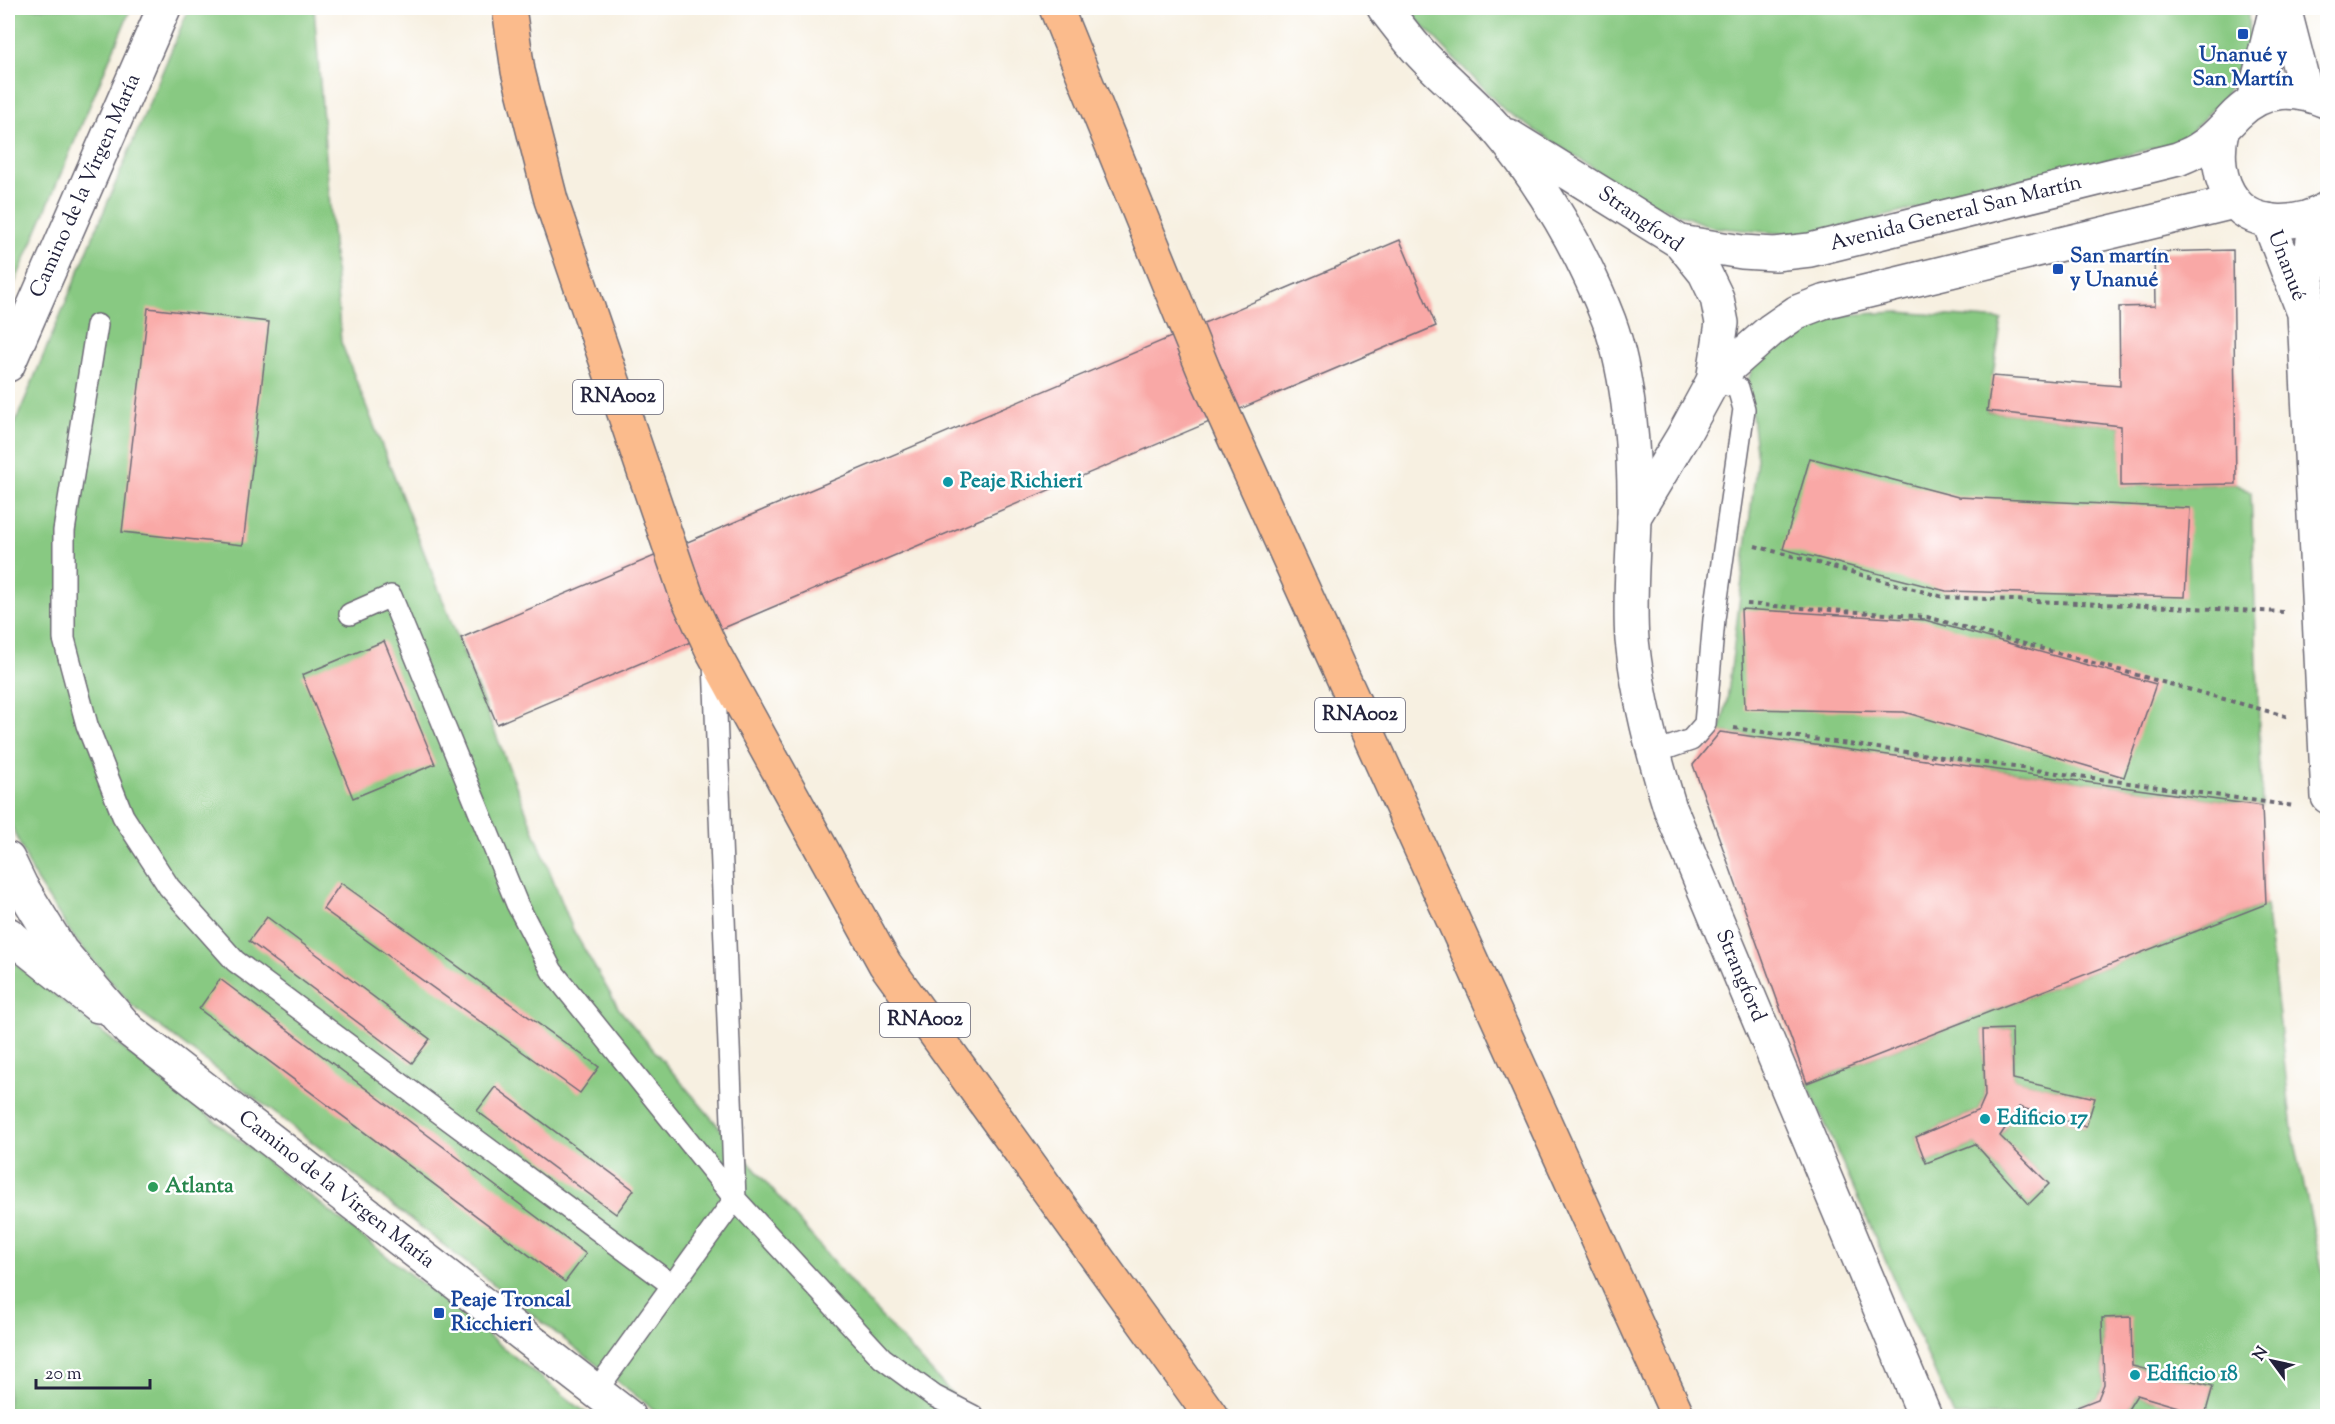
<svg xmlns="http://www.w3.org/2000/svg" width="2335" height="1424" viewBox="0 0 2335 1424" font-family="'Sorts Mill Goudy',serif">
  <rect width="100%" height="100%" fill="#fff"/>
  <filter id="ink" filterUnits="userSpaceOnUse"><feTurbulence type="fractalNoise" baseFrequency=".0167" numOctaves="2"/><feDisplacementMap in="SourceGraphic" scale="12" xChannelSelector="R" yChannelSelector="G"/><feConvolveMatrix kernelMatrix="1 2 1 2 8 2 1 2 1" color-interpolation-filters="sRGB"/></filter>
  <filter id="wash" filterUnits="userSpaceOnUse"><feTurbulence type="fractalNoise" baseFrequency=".008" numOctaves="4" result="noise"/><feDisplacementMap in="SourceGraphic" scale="24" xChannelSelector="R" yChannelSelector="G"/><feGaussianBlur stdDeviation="1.35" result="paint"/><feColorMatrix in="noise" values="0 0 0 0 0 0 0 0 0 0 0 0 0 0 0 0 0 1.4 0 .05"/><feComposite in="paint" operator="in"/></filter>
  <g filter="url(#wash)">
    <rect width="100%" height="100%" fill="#f7f0e1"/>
    <g fill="#88c982" stroke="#55765e" stroke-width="1.5" fill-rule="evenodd">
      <polygon points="8,8 131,8 8,299"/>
      <polygon points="189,8 314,8 341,342 573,930 619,1009 865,1299 972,1416 662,1416 280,1117 131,1005 75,939 36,880 8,818 8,440"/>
      <polygon points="1406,8 2101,8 2117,14 2120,8 2248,8 2249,46 2225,96 2182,141 1808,236 1711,227 1637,197 1504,110"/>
      <polygon points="1899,312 2002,320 1987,411 2121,426 2122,486 2236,484 2251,492 2262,806 1720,732 1727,701 1757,459 1748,381 1754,363 1784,336 1841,315"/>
      <path d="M2266,904L2292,1129L2327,1293V1416H2124L2137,1395L2204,1415L2213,1387L2132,1366L2130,1317L2102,1318L2104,1384L2098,1399L2054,1416H1954L1807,1083ZM2012,1029L2013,1079L2094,1098L2085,1127L2019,1107L2000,1136L2049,1184L2029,1203L1975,1144L1926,1163L1916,1137L1979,1110L1985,1096L1983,1030Z"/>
      <polygon points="8,958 590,1416 8,1416"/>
    </g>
    <g id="blocks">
      <g fill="#f9a8a6">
        <polygon points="1400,240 1436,326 497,724 461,638"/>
        <polygon points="2233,250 2236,484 2121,486 2121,426 1987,411 1992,376 2120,386 2119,307 2155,306 2154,252"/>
        <polygon points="148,308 269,322 243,545 122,532"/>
        <polygon points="1810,458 1958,497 2190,508 2185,597 1946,591 1783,549"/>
        <polygon points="1741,609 1925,620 2156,684 2124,777 1904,712 1745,709"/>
        <polygon points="384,641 435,764 353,798 302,675"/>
        <polygon points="1720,732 2262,806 2266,904 1807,1083 1693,765"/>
        <polygon points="341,883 599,1067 580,1093 323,909"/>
        <polygon points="267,917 430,1039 412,1063 249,941"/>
        <polygon points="220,979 586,1254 565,1282 199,1009"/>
        <polygon points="2012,1029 2013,1079 2095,1098 2086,1127 2019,1107 2000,1136 2049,1184 2029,1204 1975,1144 1926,1163 1916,1137 1979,1110 1985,1096 1983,1030"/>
        <polygon points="495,1087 634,1190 616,1214 477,1111"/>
        <polygon points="2131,1317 2132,1366 2213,1386 2205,1415 2137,1395 2124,1416 2054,1416 2098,1399 2104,1384 2102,1318"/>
      </g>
    </g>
  </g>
  <g filter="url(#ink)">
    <use href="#blocks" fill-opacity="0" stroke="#6d6a75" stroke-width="1.5"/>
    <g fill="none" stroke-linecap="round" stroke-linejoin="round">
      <defs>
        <g id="service">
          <polyline points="97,325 64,531 64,639 87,725 123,816 169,887 235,961 672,1285"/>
          <polyline points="350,614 391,596 517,904 552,971 735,1199 596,1391"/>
          <polyline points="714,662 735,1199 882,1358 934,1396 973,1416"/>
          <polyline points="1653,753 1691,740 1705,724 1714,619 1744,409 1738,388 1713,381"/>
        </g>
        <g id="minor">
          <polyline points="2316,215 2304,313 2328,797"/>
          <polyline points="2268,220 2302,308"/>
          <polyline points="8,934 98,1006"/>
        </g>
        <g id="tertiary">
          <path d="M1384,8C1394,21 1404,34 1415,47C1439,75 1470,98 1495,127C1542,182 1583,253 1609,321C1630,378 1635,457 1634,518C1633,559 1629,600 1632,640C1638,698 1653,753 1670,808L1925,1416"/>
          <polyline points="2284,8 2306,93"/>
          <polyline points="2253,101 2276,8"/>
          <path d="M2222,130C2217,153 2218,181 2234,201C2255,229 2301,225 2328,208"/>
          <polyline points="1509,136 1680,242 1705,273 1717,298 1722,323 1713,381 1683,436 1634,517"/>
          <path d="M1680,242L1742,252L1775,254L1810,250L2178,159C2185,156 2193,153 2199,149C2214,140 2225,126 2237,114C2265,87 2294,88 2328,102"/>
          <polyline points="8,365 164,8"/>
          <polyline points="1713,381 1771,330 1797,312 1823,302 2234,202"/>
          <polyline points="8,859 21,886 61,951 129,1030 628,1416"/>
        </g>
        <g id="motorway">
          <polyline points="509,8 518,71 551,200 686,594 713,652 885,964 1211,1416"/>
          <polyline points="1056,8 1204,371 1678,1416"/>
        </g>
      </defs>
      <use href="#service" stroke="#6d6a75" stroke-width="24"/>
      <use href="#minor" stroke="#6d6a75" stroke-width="36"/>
      <use href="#tertiary" stroke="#6d6a75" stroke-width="36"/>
      <use href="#motorway" stroke="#6d6a75" stroke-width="36"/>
      <g stroke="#6d6a75" stroke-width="4" stroke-dasharray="4.5 4.5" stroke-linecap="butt">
        <polyline points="1755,546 1943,597 2283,612"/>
        <polyline points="1747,604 1927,617 2289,717"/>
        <polyline points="1734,728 2294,806"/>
      </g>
      <use href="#service" stroke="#fff" stroke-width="21"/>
      <use href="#minor" stroke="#fff" stroke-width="33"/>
      <use href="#tertiary" stroke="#fff" stroke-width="33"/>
      <use href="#motorway" stroke="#fbbb8c" stroke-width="33"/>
    </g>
  </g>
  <g fill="#1a4fb4" stroke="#fff" stroke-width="2">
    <rect x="2237" y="28" width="12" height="12" rx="3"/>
    <rect x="2052" y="263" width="12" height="12" rx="3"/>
    <rect x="433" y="1307" width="12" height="12" rx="3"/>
  </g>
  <g fill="#0f9aa8" stroke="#fff" stroke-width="2">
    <circle cx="948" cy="482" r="6"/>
    <circle cx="1985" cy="1119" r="6"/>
    <circle cx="2135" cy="1375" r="6"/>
  </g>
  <circle fill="#2e9e5b" stroke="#fff" stroke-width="2" cx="153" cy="1187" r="6"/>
  <g text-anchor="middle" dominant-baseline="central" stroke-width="5" stroke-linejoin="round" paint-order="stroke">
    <g fill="#fff" stroke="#646476" stroke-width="1.5">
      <rect x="573" y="380" width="90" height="34" rx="4.5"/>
      <rect x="1315" y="698" width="90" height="34" rx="4.5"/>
      <rect x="880" y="1003" width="90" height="34" rx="4.5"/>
    </g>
    <g font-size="20" font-weight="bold" fill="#22223b">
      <text x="618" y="397">RNA002</text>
      <text x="1360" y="715">RNA002</text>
      <text x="925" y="1020">RNA002</text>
    </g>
    <g font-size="21" font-weight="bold" fill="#164399" stroke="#fff" text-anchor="start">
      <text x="2243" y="56" text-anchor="middle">Unanué y<tspan x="2243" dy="24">San Martín</tspan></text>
      <text x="2070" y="257">San martín<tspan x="2070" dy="24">y Unanué</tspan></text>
      <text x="451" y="1301">Peaje Troncal<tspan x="451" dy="24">Ricchieri</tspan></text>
    </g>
    <g font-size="21" fill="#22223b" stroke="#fff">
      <text transform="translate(86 186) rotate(-66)">Camino de la Virgen María</text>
      <text transform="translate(1956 214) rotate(-14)">Avenida General San Martín</text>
      <text transform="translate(1640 220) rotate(35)">Strangford</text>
      <text transform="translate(2286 266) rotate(69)">Unanué</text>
      <text transform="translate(1740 976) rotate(67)">Strangford</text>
      <text transform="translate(336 1190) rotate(38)">Camino de la Virgen María</text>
    </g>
    <g font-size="21" font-weight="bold" fill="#0d838f" stroke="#fff" text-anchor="start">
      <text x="960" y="482">Peaje Richieri</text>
      <text x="1997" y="1119">Edificio 17</text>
      <text x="2147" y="1375">Edificio 18</text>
    </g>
    <g font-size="21" font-weight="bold" fill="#27864d" stroke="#fff" text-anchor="start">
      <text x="165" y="1187">Atlanta</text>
    </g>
  </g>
  <rect width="2335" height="1424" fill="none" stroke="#fff" stroke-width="30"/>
  <g transform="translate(2272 1361) rotate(303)" stroke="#ffffff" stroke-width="4.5" paint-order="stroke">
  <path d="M0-4.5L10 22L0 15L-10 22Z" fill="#22223b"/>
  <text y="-9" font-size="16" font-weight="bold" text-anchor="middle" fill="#22223b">N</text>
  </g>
  <path d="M36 1379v9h114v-9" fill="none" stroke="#22223b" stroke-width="3"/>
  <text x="45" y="1379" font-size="18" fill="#22223b" stroke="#ffffff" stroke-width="4.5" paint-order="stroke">20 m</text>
</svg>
